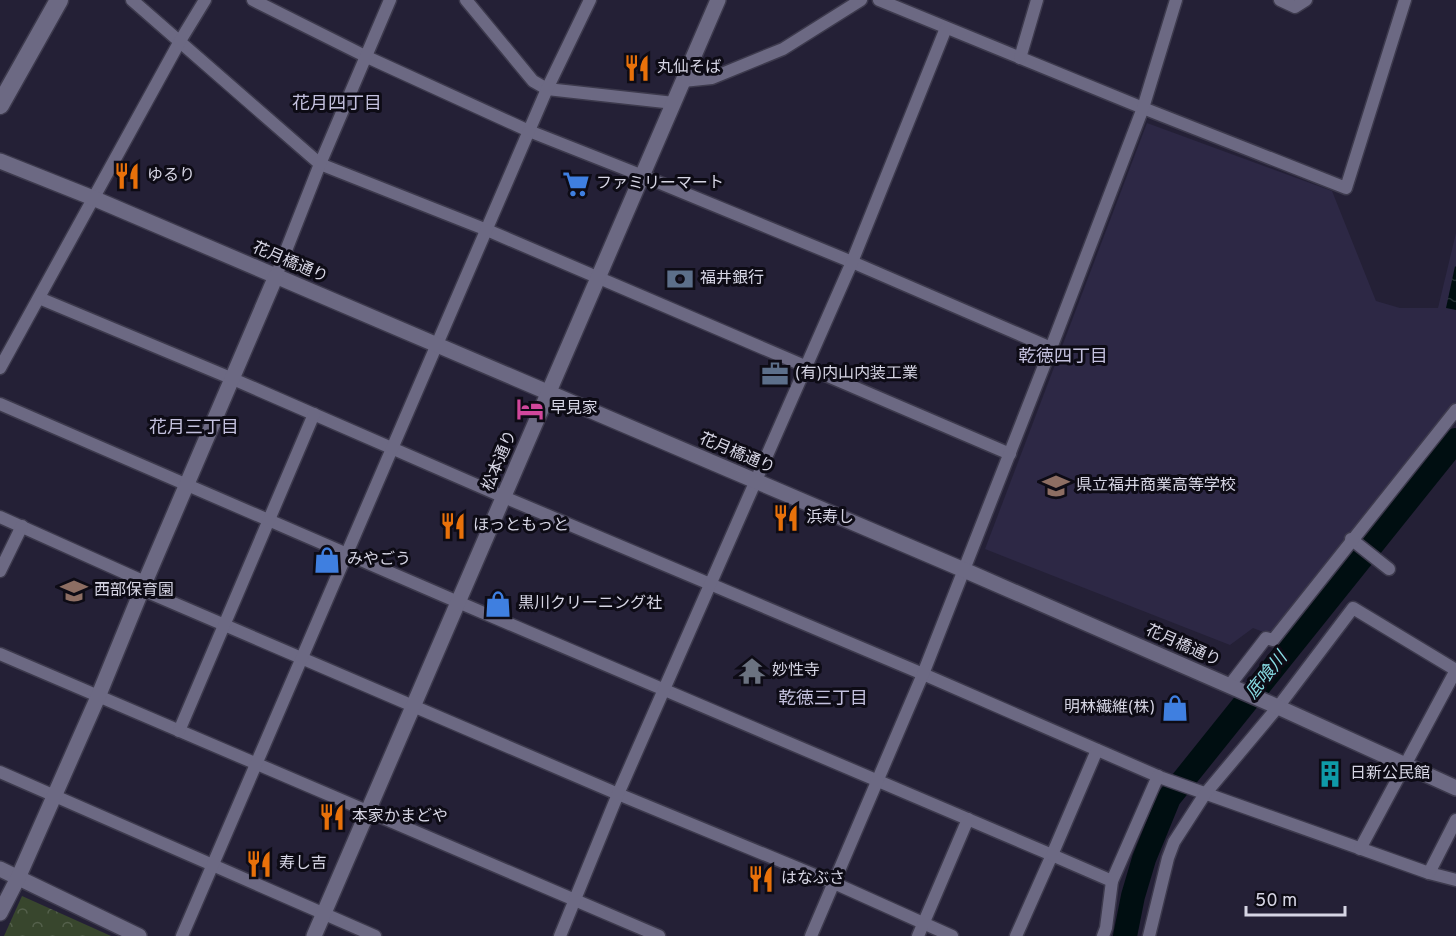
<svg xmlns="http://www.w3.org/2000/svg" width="1456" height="936" viewBox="0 0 1456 936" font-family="Overpass,'Noto Sans JP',sans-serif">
  <defs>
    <pattern id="forest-crowns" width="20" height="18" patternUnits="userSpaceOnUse" patternTransform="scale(1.5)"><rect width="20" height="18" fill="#38462d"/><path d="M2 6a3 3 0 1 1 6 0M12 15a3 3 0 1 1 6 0" fill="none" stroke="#54604b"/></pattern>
    <pattern id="water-ripples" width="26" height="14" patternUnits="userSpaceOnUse" patternTransform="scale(1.5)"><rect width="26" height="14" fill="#000e11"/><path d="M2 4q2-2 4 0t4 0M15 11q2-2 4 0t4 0" fill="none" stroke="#243034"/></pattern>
  </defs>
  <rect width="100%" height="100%" fill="#242036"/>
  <polygon fill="#2d2845" points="1147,123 1332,191 1376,301 1400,308 1438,308 1456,233 1456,404 1271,635 1253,628 1230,645 985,549"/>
  <polygon fill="url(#forest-crowns)" points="22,896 111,936 4,936"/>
  <polygon fill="url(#water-ripples)" points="1455,266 1456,267 1456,310 1446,308"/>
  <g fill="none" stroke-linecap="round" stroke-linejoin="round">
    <polyline stroke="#000e11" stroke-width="24" points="1125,936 1133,896 1144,859 1169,798 1456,440"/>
    <defs>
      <g id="minor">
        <polyline points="132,0 320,164 487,230 1010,454"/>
        <polyline points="253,0 367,57 529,131 643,176 852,262 1051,348"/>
        <polyline points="466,0 533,81 547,89 674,103"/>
        <polyline points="879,0 1143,108 1346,188 1405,0"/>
        <polyline points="1280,0 1295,7 1306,0"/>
        <polyline points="1020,58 1037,0"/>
        <polyline points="683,81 712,78 783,49 861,0"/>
        <polyline points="276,276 320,164 390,0"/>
        <polyline points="39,298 233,379 504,497 923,674 1162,778 1429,873 1456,880"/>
        <polyline points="0,368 180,41 205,0"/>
        <polyline points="0,404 458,602 1052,855 1016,936"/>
        <polyline points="0,517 145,582"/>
        <polyline points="1351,539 1389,569"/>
        <polyline points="0,571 22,526"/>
        <polyline points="143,590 618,794 834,883 952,936"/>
        <polyline points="0,654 659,936"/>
        <polyline points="1229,686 1266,638 1273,640 1456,410"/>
        <polyline points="179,731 314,414"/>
        <polyline points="1097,750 1052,855 1112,881"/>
        <polyline points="0,772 375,936"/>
        <polyline points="1429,873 1456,820"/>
        <polyline points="182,936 547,89 590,0"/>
        <polyline points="560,936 618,794 852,262 946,28"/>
        <polyline points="811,936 923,674 1051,348 1143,108 1176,0"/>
        <polyline points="918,936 968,819"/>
        <polyline points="1103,936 1106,928 1112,881 1158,776"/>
        <polyline points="1149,936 1168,858 1174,842 1205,794 1278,707 1353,608 1456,670 1360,849"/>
      </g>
      <g id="tertiary">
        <polyline points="0,161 93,198 964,570 1278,707 1456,788"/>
        <polyline points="0,869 139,936"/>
        <polyline points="0,913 18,878 98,697 145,582 276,276"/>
        <polyline points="314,936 718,0"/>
      </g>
      <polyline id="secondary" points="0,105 59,0"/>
    </defs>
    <use href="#minor" stroke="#3d3a4d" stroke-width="15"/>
    <use href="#tertiary" stroke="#3d3a4d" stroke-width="18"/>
    <use href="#secondary" stroke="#3d3a4d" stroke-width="21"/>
    <use href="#minor" stroke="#6c6983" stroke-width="12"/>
    <use href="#tertiary" stroke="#6c6983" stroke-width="15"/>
    <use href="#secondary" stroke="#6c6983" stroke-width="18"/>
  </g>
  <defs>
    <symbol id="restaurant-bare" viewBox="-9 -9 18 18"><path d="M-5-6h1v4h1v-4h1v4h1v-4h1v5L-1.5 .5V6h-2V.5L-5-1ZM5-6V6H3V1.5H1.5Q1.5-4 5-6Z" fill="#e8710a" stroke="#0d0b15" stroke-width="2.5" paint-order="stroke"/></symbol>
    <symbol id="supermarket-bare" viewBox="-9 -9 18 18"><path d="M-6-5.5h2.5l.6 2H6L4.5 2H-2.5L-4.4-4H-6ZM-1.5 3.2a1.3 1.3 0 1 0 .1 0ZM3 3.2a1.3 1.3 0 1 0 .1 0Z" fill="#3f7fe0" stroke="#0d0b15" stroke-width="2.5" paint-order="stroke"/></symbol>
    <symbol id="bank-bare" viewBox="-9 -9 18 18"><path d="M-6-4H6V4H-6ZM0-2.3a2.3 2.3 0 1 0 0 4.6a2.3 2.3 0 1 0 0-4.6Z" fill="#5c6f8a" stroke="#0d0b15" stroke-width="2.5" paint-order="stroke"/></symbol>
    <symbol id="office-bare" viewBox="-9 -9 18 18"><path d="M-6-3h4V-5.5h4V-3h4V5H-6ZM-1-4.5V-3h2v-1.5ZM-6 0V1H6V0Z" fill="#5c6f8a" stroke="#0d0b15" stroke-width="2.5" paint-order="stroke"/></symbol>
    <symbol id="hotel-bare" viewBox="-9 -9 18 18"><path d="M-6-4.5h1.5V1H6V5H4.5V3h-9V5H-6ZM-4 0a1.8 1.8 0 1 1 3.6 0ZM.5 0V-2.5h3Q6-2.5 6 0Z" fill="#d1479c" stroke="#0d0b15" stroke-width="2.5" paint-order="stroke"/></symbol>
    <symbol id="school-bare" viewBox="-9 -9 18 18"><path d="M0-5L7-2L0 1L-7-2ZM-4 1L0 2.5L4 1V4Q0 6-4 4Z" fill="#8d6e63" stroke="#0d0b15" stroke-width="2.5" paint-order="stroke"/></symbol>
    <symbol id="shop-bare" viewBox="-9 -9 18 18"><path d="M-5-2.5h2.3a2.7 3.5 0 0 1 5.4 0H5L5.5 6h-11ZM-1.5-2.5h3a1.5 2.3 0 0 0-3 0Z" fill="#3f7fe0" stroke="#0d0b15" stroke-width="2.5" paint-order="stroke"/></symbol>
    <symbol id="temple-bare" viewBox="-9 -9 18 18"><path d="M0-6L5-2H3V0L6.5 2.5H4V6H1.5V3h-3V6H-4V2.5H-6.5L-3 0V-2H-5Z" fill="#6b7280" stroke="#0d0b15" stroke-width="2.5" paint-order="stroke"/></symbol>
    <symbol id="building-bare" viewBox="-9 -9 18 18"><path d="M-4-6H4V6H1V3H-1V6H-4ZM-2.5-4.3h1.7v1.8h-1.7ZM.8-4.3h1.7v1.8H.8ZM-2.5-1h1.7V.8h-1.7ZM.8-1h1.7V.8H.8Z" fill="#0f9aa8" stroke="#0d0b15" stroke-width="2.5" paint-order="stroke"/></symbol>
  </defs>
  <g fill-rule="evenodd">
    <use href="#restaurant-bare" x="618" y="49" width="38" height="38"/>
    <use href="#restaurant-bare" x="108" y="157" width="38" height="38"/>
    <use href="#supermarket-bare" x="557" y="165" width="38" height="38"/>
    <use href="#bank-bare" x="661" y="260" width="38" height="38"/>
    <use href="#office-bare" x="756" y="355" width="38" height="38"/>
    <use href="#hotel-bare" x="511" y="390" width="38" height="38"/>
    <use href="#school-bare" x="1037" y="467" width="38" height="38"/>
    <use href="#restaurant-bare" x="767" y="499" width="38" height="38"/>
    <use href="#restaurant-bare" x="434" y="507" width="38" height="38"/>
    <use href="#shop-bare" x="308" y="541" width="38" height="38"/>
    <use href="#school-bare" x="55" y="572" width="38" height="38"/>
    <use href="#shop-bare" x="479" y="585" width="38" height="38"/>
    <use href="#temple-bare" x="733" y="652" width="38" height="38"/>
    <use href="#shop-bare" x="1156" y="689" width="38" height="38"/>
    <use href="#building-bare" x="1311" y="755" width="38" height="38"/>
    <use href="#restaurant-bare" x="313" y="798" width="38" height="38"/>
    <use href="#restaurant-bare" x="240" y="845" width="38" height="38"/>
    <use href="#restaurant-bare" x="742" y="860" width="38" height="38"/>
  </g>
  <g text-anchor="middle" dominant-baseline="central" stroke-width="6" stroke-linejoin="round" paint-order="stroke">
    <g font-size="16" fill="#d6d5e4" stroke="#0d0b15" text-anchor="start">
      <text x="657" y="68">丸仙そば</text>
      <text x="147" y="176">ゆるり</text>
      <text x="596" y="184">ファミリーマート</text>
      <text x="700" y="279">福井銀行</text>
      <text x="795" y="374">(有)内山内装工業</text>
      <text x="550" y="409">早見家</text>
      <text x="1076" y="486">県立福井商業高等学校</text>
      <text x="806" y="518">浜寿し</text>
      <text x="473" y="526">ほっともっと</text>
      <text x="347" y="560">みやごう</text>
      <text x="94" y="591">西部保育園</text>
      <text x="518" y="604">黒川クリーニング社</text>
      <text x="772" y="671">妙性寺</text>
      <text x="1155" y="708" text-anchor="end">明林繊維(株)</text>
      <text x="1350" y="774">日新公民館</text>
      <text x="352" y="817">本家かまどや</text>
      <text x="279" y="864">寿し吉</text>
      <text x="781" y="879">はなぶさ</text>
    </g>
    <g font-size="16" fill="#d6d5e4" stroke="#0d0b15">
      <text transform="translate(290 263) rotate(23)">花月橋通り</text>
      <text transform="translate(737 454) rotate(23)">花月橋通り</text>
      <text transform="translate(500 461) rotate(-67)">松本通り</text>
      <text transform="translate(1183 646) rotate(24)">花月橋通り</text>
    </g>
    <g font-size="18" fill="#c4c1de" stroke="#0d0b15">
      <text x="337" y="104">花月四丁目</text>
      <text x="1063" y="357">乾徳四丁目</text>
      <text x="194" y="428">花月三丁目</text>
      <text x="823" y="699">乾徳三丁目</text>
    </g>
    <g font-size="18" font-style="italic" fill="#87dbe3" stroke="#0d0b15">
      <text transform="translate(1267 676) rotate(-51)">底喰川</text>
    </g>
  </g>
  <path d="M1246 906v9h99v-9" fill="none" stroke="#d6d5e4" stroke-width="3"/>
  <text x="1255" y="906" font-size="18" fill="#d6d5e4" stroke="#0d0b15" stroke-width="4.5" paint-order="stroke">50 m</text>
</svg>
